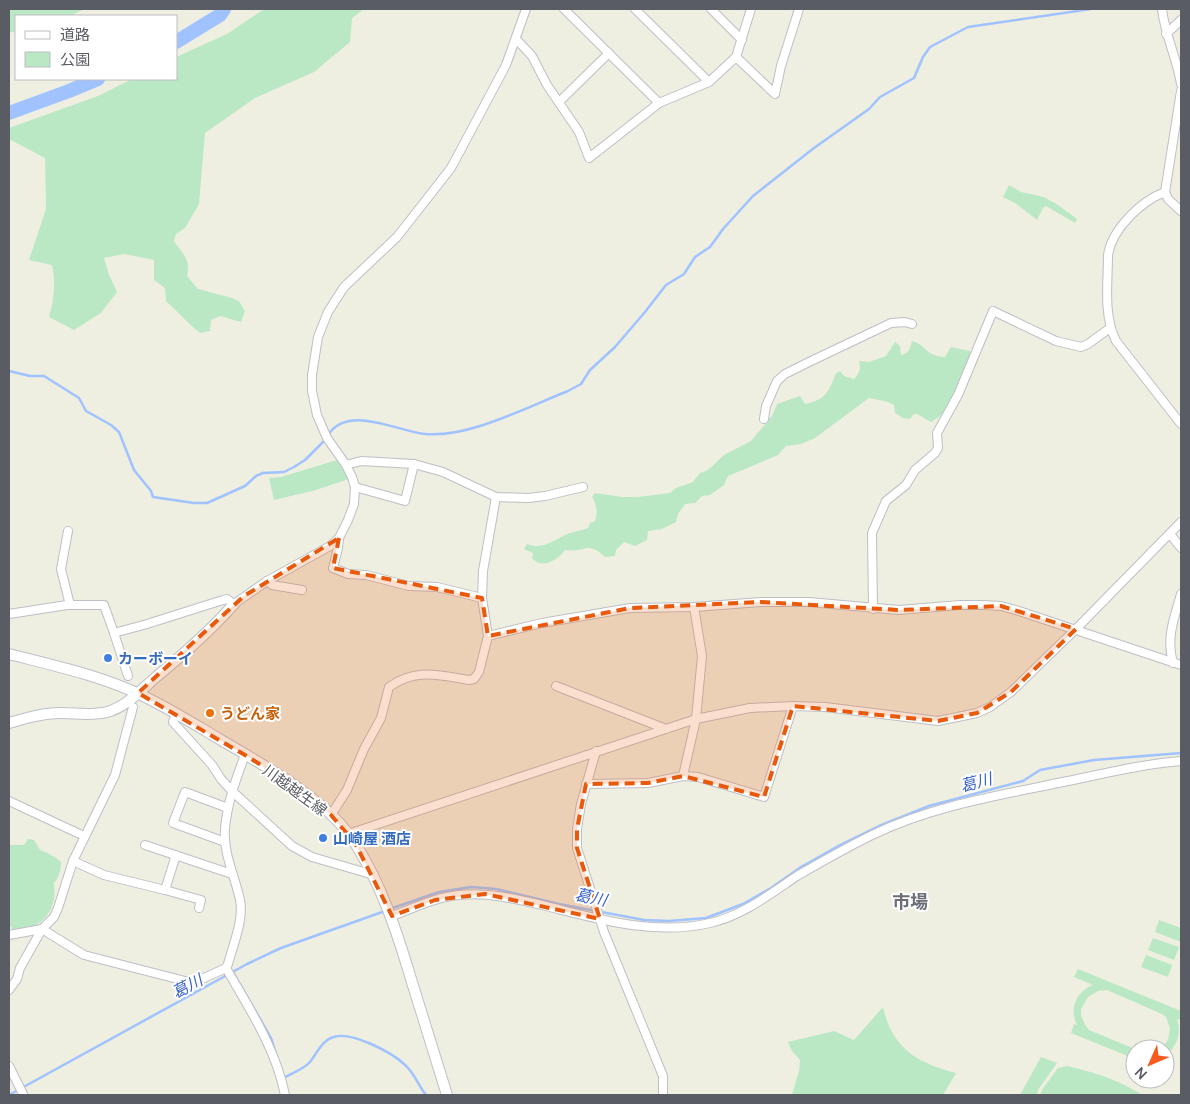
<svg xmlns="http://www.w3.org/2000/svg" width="1190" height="1104" viewBox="0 0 1190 1104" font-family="Manrope,'Noto Sans JP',sans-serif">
  <rect width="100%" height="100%" fill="#eeeee1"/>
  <g fill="#bbe8c4">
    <polygon points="9,9 85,9 69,16 16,16 16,31 9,33"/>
    <path d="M264,9H364L352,18L350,42L314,72L255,98L205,133L199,204L185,228L176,234L174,241C183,255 191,258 187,276L198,289L232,298L239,301L245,311L241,322L220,316L211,320L210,331L200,333L194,328L166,301L165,288L154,280V260L124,254L104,258L109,275L117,292L101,313L74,330L49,317C54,300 56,282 52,265L29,260L46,209L45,158L9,139V128L98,96L132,79H176V57L227,34Z"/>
    <polygon points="1009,185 1021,192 1044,197 1058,205 1077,219 1075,223 1046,206 1043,208 1037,220 1015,203 1003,197"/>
    <path d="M912,341C929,346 924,356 945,357L951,347L970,351C971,362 953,400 946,410C942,415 936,419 931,422L917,414H914L910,419L903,418L895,413L894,405C885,400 878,400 869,398L815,438L801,444L786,446L778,455L728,476L724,485L710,495L702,496L695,503L685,504L678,514L676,522L662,529L648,531L647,540L635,546L624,542L616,550L615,556L605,557C587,540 586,553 565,550C558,560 542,570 532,558L533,553L524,549L527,544C542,550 551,542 565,535C572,532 580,531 588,528L590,523L595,521C598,513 597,505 592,497L595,493L622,497H638L670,493L676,488L693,482L700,473L708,470L724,455L751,441L772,416L777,404L800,396L805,404C826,400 829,391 836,373L840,371L844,376L854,379C860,373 861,369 859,361L869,362L886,356L895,342L900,346L901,355C909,353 910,349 912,341Z"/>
    <polygon points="337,460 349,479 316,490 274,500 269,478 281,477"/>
    <path d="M28,839L34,840L40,850C46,852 56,857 61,862C61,870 59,877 54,883C54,889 55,895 54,899C50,920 33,931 13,930L9,924V845H24Z"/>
    <polygon points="1159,920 1181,928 1181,942 1155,932"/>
    <polygon points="1153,938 1179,947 1174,960 1148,950"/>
    <polygon points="1146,955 1172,965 1168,977 1141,967"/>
    <path d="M1078,969L1181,1011V1020L1177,1019C1182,1033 1177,1047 1165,1056V1049H1161L1168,1040L1170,1028L1166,1017L1162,1014L1107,990L1098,991L1088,997L1081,1009V1015L1085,1025L1089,1030L1135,1049V1059L1071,1033L1074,1024L1077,1025C1069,1008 1076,992 1093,985L1074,977Z"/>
    <path d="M883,1007C892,1048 917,1063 956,1073L943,1095H792L799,1071L800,1060L792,1051L788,1042L834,1031L854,1040Z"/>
    <polygon points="1041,1057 1057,1063 1038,1090 1037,1095 1020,1095"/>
    <path d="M1067,1066C1096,1073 1117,1079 1142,1095H1040L1042,1090L1058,1068Z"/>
  </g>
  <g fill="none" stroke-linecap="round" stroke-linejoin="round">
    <g stroke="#a0c3ff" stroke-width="2.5">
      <polyline points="9,371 30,376 44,376 79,398 86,411 111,425 119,432 134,470 151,491 153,497 194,503 207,503 245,486 256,476 263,473 284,472 294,467 305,460 325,440"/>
      <path d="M328,435C348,404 396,431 425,434C469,438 527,407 568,391L581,384L590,370L615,347L645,312L666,285L684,274L695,257L710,247L723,229L753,196L814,148L869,109L880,97L914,78L923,57L930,47L968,27L1091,9"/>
      <polyline points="390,909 439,892 471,887 496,889 559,904 644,920 669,921 706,918 743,904 771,888 801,867 840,845 879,826 929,806 1023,781 1040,770 1094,760 1181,753"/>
      <polyline points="233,972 271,1038 277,1057"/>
      <path d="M284,1077V1078C292,1073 304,1069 310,1062C317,1053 322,1040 334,1037C351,1031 391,1052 404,1064C414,1072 418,1085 426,1095"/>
      <polyline points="9,1095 247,964 281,948 385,911"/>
    </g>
    <g stroke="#a0c3ff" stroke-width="14">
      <polyline points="176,42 220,15 224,9"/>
      <polyline points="9,113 69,91 98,79"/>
    </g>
    <defs>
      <g id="street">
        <polyline points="564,9 659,103"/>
        <polyline points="635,9 709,82"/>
        <polyline points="711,9 742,40"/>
        <path d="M1162,9C1165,36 1177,58 1181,84"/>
        <polyline points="1166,34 1181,20"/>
        <polyline points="516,39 532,56 547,85 579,132 589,158 659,103 709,82 736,57 751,9"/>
        <polyline points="736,57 775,94 781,66 799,9"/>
        <polyline points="1181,91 1165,192 1168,199 1181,211"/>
        <polyline points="559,102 609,53"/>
        <path d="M1165,192C1141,201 1112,229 1108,255C1108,283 1103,315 1116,341L1181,424"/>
        <polyline points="764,419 766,406 777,381 785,374 809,362 891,323 905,322 912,324"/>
        <polyline points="346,465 361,461 414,464 443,472 496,497 528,498 545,496 583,487"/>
        <polyline points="355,487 405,501 414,464"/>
        <polyline points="68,531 61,569 70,605"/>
        <polyline points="1170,534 1181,548"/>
        <polyline points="339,538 338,548 333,568 348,574 366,575 409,586 437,587 482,598"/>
        <polyline points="267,581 272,585 302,590"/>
        <polyline points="873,609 872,533 886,501 906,485 915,470 935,453 938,448 937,433 958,395 993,311 1056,341 1081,347 1088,344 1110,328"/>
        <polyline points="9,614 67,605 104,605 114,633"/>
        <polyline points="488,636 542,623 630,608 694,607 761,602 809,602 899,610 960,605 983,605 1001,606 1019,611 1181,665"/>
        <path d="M1173,663C1166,637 1174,619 1181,594"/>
        <polyline points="128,676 114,633 147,624 223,600 227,599 234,604 267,581 330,546 339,538 348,520 354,504 355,487 352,477 346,465 327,438 317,415 312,391 312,375 318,337 328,312 344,287 397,237 451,168 506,65 526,9"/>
        <polyline points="556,686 666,729"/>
        <polyline points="176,714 173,722 212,765 221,779 232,791 292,846 312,857 374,875"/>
        <polyline points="596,751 581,804 577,829 577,848 604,932 663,1076 663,1095"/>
        <path d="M245,755C236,779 227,803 225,829C223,854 235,876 240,900C244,920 233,945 228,964L226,968C249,1008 276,1049 285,1095"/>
        <polyline points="683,776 696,719 702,656 694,607"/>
        <polyline points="586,784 648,783 683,776 698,777 764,797 793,706"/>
        <polyline points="9,801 84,836"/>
        <path d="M331,815L347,790L364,749L381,718L389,687C416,668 439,675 469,680L474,679L479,672L488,636L482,598L483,571L496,497"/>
        <polyline points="348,834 696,719 750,708 793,706 825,707 938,721 977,713 990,707 1011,692 1076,629 1181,522"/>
        <polyline points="225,842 173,823 185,792 228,808"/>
        <polyline points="145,845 232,874"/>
        <polyline points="73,861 104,875 165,890 176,855"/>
        <polyline points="165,890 201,900 199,908"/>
        <path d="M392,916C414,908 436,897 459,895C488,892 517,899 546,906C598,919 655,936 710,923C742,916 770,894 797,876C821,862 846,848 870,836C929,807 995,796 1058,783C1099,775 1140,764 1181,761"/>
        <polyline points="9,935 42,929 84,955 193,983 226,968"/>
        <polyline points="9,990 17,979 20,968 42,929 54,917 58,908 73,861 115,775 133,707"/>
        <polyline points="9,1066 23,1094"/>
      </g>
      <g id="secondary">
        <path d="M9,654C52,665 98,675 139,694C167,707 194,724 221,740C265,766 328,800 355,843C382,886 397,932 411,979C423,1018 435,1057 447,1095"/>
        <path d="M9,723C26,718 43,713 61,713C77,713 91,716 107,712C126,707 141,690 156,677C184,654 210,631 234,604"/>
      </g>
    </defs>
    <use href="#street" stroke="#bebfc6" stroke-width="10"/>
    <use href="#secondary" stroke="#bec0c8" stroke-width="12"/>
    <use href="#street" stroke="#fff" stroke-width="8"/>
    <use href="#secondary" stroke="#fff" stroke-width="10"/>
  </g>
  <path fill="#e8590c" fill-opacity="0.2" stroke="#e8590c" stroke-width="4" stroke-dasharray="10 6" stroke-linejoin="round" d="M339,538L333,568L482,598L488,636L630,608L761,602L899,610L1001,606L1076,629L1011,692L977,713L938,721L793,706L764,797L683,776L648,783L586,784L577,829V848L600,919L485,894L435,900L392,916L355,843L331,815L301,790L245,755L138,693L244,596Z"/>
  <g fill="#3f7fe0" stroke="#fff" stroke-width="2">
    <circle cx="108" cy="658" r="5"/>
    <circle cx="323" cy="838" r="5"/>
  </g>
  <circle fill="#e8710a" stroke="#fff" stroke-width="2" cx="210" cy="713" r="5"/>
  <g text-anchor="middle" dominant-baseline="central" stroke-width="4" stroke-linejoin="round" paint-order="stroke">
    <g font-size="15" font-weight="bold" fill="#366cbe" stroke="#fff" text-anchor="start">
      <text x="118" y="658">カーボーイ</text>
      <text x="333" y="838">山崎屋 酒店</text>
    </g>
    <g font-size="15" font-weight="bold" fill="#c56008" stroke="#fff" text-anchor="start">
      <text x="220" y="713">うどん家</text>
    </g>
    <g font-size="15" fill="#5a5c64" stroke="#fff">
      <text transform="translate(295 790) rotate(36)">川越越生線</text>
    </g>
    <g font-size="16" font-style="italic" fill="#3963cc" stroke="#fff">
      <text transform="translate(976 782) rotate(-15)">葛川</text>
      <text transform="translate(591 897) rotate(12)">葛川</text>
      <text transform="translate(187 986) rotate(-28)">葛川</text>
    </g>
    <g font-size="18" font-weight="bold" fill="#6b6e76" stroke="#fff">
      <text x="910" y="901">市場</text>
    </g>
  </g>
  <rect width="1190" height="1104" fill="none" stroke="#5a5c64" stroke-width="20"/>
  <rect x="15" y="15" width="162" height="65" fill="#ffffff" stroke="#bdbec1"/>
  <rect x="25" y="31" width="25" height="8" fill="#ffffff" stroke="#bdbec1"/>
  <text x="60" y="40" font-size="15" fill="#5a5c64">道路</text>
  <rect x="25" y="52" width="25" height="15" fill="#bbe8c4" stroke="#bdbec1"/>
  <text x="60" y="65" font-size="15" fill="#5a5c64">公園</text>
  <g transform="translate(1150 1064) rotate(225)"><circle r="24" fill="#ffffff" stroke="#bdbec1"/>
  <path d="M0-4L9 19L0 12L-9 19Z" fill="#f75a1e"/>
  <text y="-8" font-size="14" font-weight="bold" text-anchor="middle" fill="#5a5c64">N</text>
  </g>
</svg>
